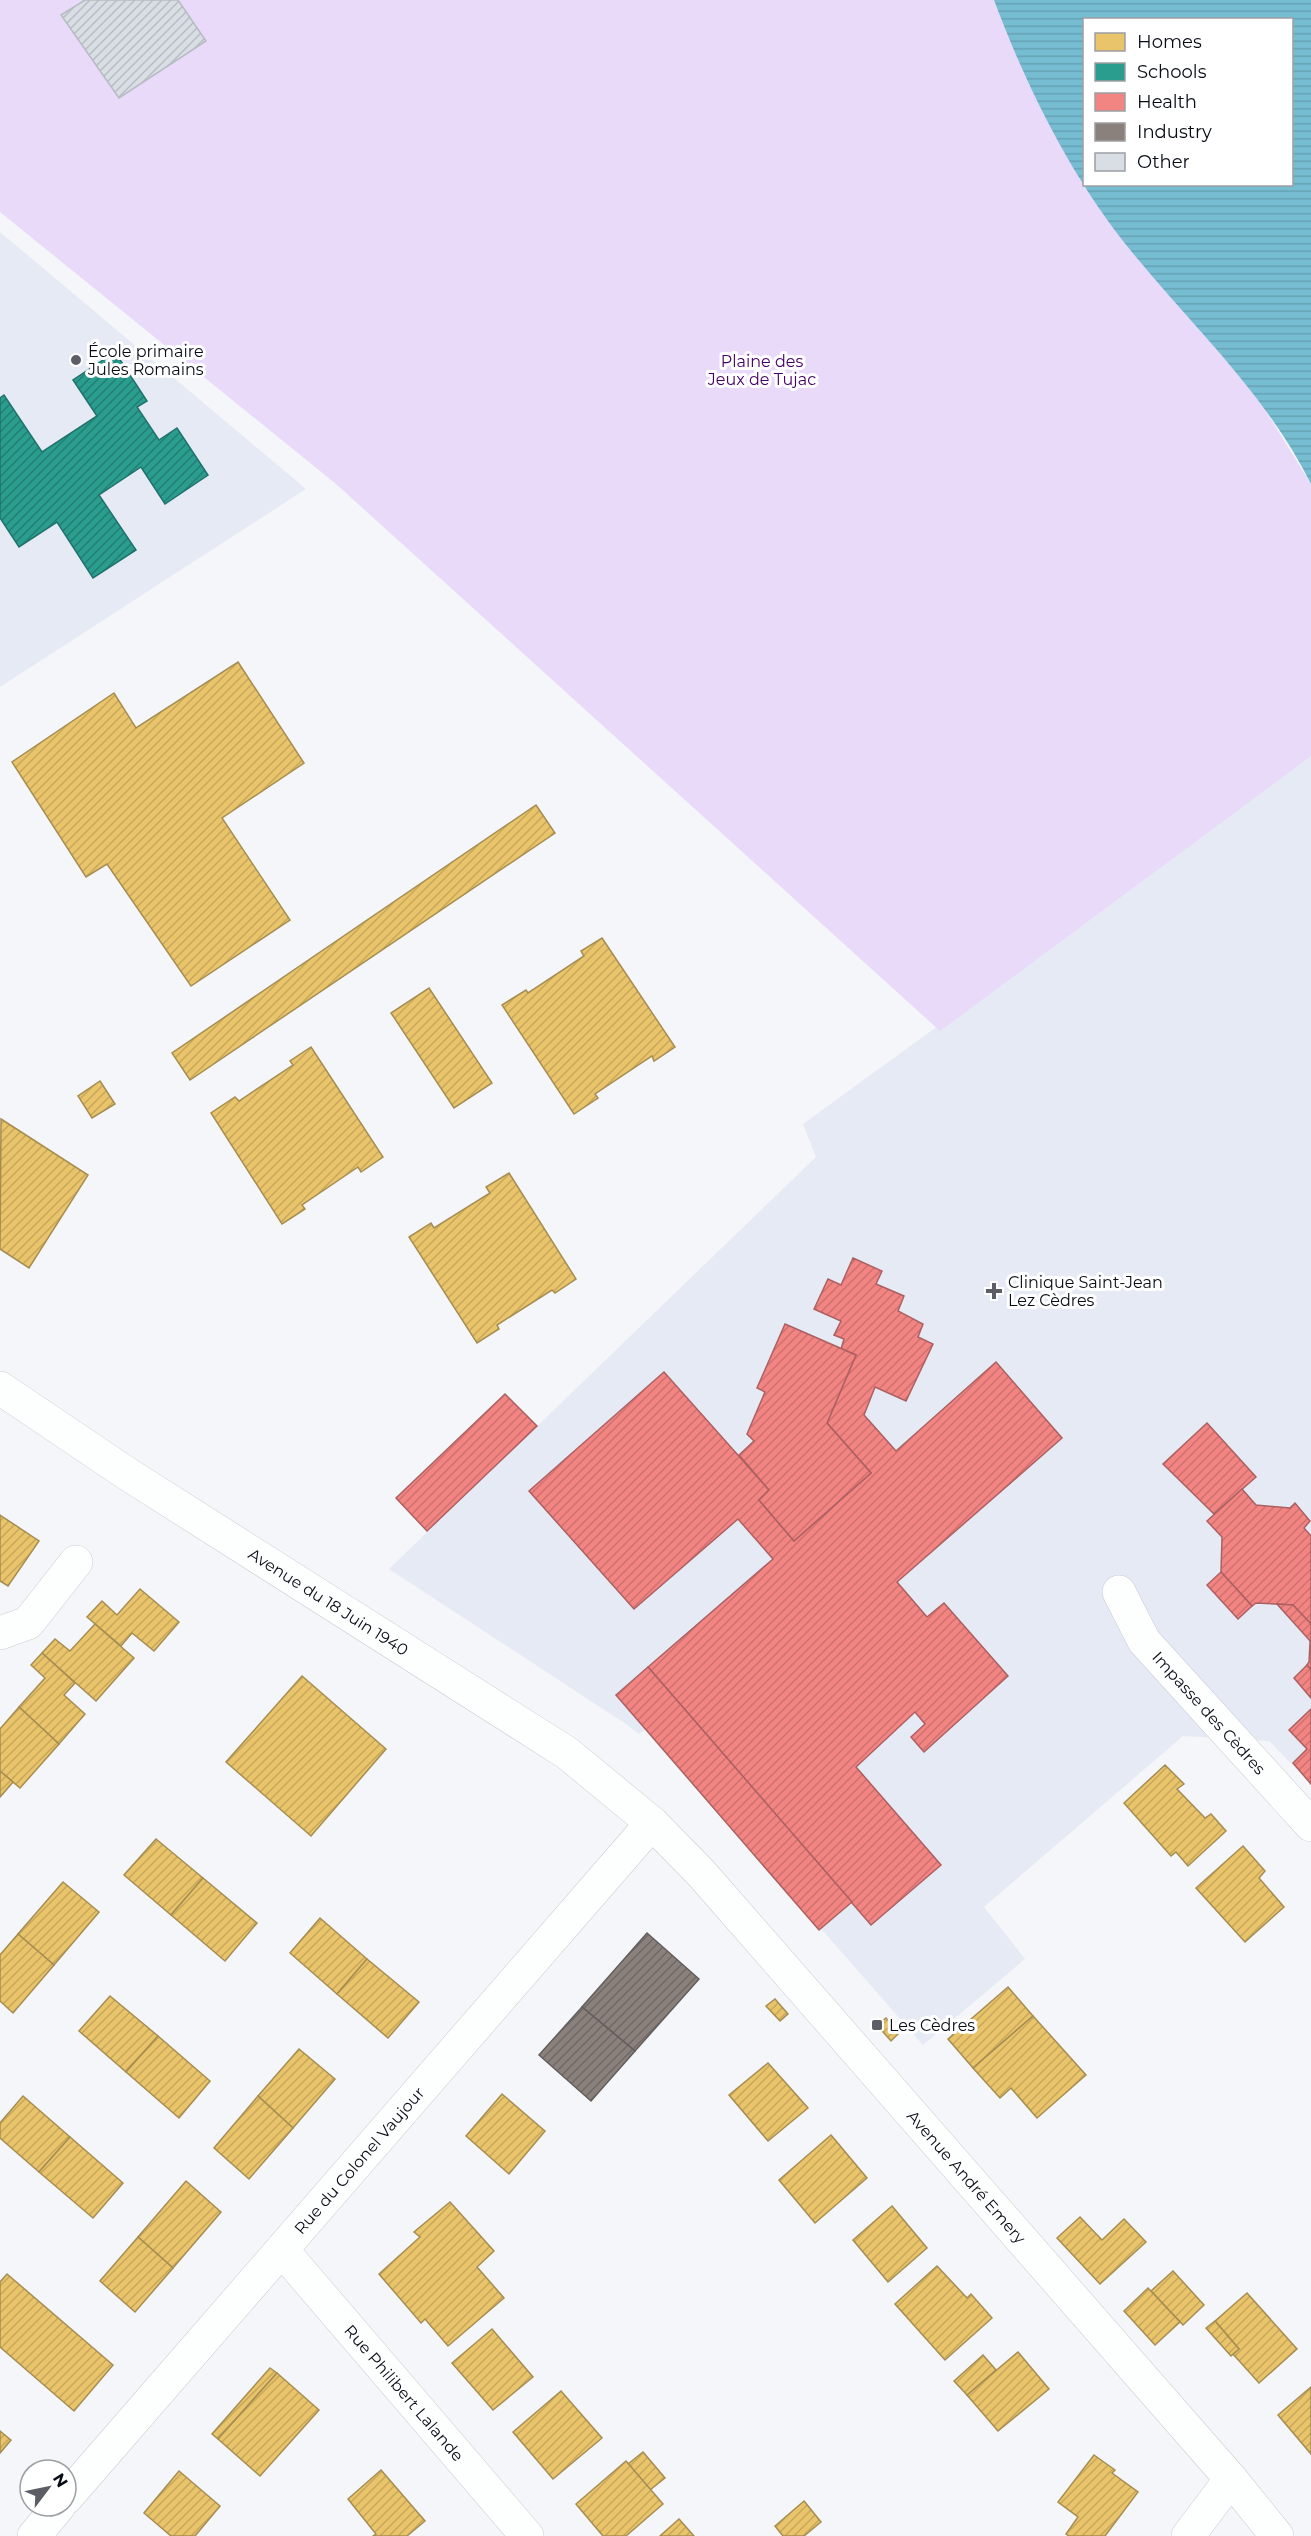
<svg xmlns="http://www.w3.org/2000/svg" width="1311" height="2536" viewBox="0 0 1311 2536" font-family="Montserrat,sans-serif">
  <defs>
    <pattern id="water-rules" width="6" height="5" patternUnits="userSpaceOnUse" patternTransform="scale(1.5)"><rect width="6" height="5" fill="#77bdd2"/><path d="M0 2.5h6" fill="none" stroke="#65a1b4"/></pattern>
    <pattern id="homes-hatch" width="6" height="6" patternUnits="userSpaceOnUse" patternTransform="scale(1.5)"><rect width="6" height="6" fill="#e9c46a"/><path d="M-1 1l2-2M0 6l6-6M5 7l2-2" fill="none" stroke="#c6a75b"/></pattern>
    <pattern id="schools-hatch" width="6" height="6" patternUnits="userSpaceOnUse" patternTransform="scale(1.5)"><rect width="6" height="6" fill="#2a9d8f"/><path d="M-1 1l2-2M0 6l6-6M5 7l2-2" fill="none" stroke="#227e74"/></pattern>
    <pattern id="health-hatch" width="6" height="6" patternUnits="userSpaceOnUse" patternTransform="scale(1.5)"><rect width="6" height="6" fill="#f28482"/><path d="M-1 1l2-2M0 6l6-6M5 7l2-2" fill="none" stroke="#ce7170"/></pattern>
    <pattern id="industry-hatch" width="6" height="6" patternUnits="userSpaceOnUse" patternTransform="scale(1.5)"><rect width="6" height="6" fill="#8a817c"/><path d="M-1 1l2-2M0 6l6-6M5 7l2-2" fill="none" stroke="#6f6865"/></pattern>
    <pattern id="building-hatch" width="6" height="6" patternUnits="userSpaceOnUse" patternTransform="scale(1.5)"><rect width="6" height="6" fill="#d8dee4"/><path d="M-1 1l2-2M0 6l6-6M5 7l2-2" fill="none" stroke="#b8bdc3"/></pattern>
  </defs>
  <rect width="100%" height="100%" fill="#f4f6f9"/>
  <g fill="#e5eaf4">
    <polygon points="0,232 306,489 0,687"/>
    <polygon points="1311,755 1311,1784 1269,1741 1183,1736 984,1907 1025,1959 923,2045 646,1729 639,1734 626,1724 389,1569 816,1157 803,1124"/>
  </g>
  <polygon fill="#e9dafa" points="0,0 994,0 1031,84 1081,180 1130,250 1256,395 1311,484 1311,756 940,1031 336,484 0,212"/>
  <path fill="url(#water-rules)" fill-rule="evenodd" d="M994,0H1311V484C1267,395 1193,327 1131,251C1072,179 1026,86 994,0ZM1084,20H1292V184H1084Z"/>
  <g fill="url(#homes-hatch)" stroke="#a68d51" stroke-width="1.5">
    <polygon points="238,662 304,763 222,818 290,920 191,986 107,864 86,877 12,762 114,693 136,728"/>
    <polygon points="536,805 555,833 190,1080 172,1053"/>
    <polygon points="602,938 675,1047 654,1061 652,1056 595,1094 598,1098 574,1114 502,1005 526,990 528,993 584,956 581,951"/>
    <polygon points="429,988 492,1083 454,1108 391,1013"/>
    <polygon points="311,1047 383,1157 361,1172 358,1167 302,1205 305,1209 282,1224 211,1113 235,1097 239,1101 293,1065 290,1061"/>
    <polygon points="100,1081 115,1104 92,1118 78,1096"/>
    <polygon points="1,1119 88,1175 29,1268 0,1249"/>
    <polygon points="509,1173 576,1279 555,1293 552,1290 497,1325 499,1329 477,1343 409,1237 431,1223 434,1228 490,1193 486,1187"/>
    <polygon points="0,1515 39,1541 8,1586 0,1581"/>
    <polygon points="140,1589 179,1622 154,1651 132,1633 121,1646 87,1617 102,1601 117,1615"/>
    <polygon points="95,1624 134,1658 96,1701 42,1653 55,1639 70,1651"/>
    <polygon points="42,1653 75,1683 64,1695 85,1714 59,1744 19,1707 45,1678 31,1665"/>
    <polygon points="302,1676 386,1749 311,1836 226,1762"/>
    <polygon points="19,1707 59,1744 20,1788 0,1771 0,1729"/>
    <polygon points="1165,1765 1184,1784 1177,1789 1205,1818 1211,1814 1226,1831 1188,1866 1176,1852 1171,1856 1124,1803"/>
    <polygon points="0,1771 13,1782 0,1797"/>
    <polygon points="156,1839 203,1878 171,1915 124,1875"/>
    <polygon points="1243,1846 1265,1871 1259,1878 1284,1907 1245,1942 1196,1888"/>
    <polygon points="203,1878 257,1923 225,1961 171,1915"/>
    <polygon points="63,1882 99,1912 54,1965 18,1934"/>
    <polygon points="320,1918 367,1959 337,1994 290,1953"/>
    <polygon points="18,1934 54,1965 13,2013 0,2001 0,1955"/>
    <polygon points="367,1959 419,2002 388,2038 337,1994"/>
    <polygon points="1008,1987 1033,2016 973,2068 948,2039"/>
    <polygon points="110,1996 158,2036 126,2072 79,2031"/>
    <polygon points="775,1999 788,2014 780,2021 766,2006"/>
    <polygon points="1033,2016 1086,2075 1037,2118 1011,2088 1000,2098 973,2068"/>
    <polygon points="886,2018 899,2033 891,2041 877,2025"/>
    <polygon points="158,2036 210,2081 179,2118 126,2072"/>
    <polygon points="299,2049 335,2079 293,2128 258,2096"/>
    <polygon points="768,2063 808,2108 768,2141 729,2095"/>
    <polygon points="502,2094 545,2131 509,2174 466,2136"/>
    <polygon points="23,2096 70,2137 39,2172 0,2138 0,2123"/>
    <polygon points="258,2096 293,2128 249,2179 214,2148"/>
    <polygon points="831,2135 867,2178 815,2223 779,2180"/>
    <polygon points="70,2137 123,2183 93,2218 39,2172"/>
    <polygon points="186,2181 221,2212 173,2268 138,2237"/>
    <polygon points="450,2202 494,2251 477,2267 504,2298 448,2346 425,2319 421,2323 379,2274 420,2237 414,2232"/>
    <polygon points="892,2206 927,2248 888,2282 853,2240"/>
    <polygon points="1080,2217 1102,2240 1124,2219 1146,2242 1100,2284 1057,2238"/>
    <polygon points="138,2237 173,2268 135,2312 100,2281"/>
    <polygon points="937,2266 967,2298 971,2294 992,2318 945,2360 895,2304"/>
    <polygon points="1173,2271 1204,2305 1183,2325 1151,2291"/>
    <polygon points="7,2274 113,2365 74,2411 0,2347 0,2282"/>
    <polygon points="1148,2288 1180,2322 1155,2345 1124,2311"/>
    <polygon points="1247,2293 1297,2349 1259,2383 1233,2354 1239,2349 1215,2321"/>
    <polygon points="1215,2321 1239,2349 1231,2356 1206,2328"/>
    <polygon points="492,2329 533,2377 493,2410 452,2363"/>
    <polygon points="1018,2352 1049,2389 998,2431 967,2395"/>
    <polygon points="983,2355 996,2370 967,2395 954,2381"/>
    <polygon points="270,2368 277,2373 218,2439 212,2434"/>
    <polygon points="277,2373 319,2410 260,2476 218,2439"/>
    <polygon points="1311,2387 1311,2454 1278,2415"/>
    <polygon points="561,2391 602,2438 553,2479 513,2432"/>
    <polygon points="0,2431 11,2440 0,2453"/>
    <polygon points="643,2452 665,2478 650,2490 628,2464"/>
    <polygon points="1094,2455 1115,2470 1112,2473 1138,2492 1105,2536 1069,2536 1066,2534 1078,2517 1058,2502"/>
    <polygon points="626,2461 663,2504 626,2536 603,2536 576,2504"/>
    <polygon points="381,2470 425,2521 407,2536 373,2536 376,2534 348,2499"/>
    <polygon points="179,2471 220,2506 195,2536 171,2536 144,2513"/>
    <polygon points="804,2501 821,2522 804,2536 783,2536 775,2526"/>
    <polygon points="679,2519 694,2536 660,2536"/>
  </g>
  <polygon fill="url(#schools-hatch)" stroke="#20726b" stroke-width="1.5" points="115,352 147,401 137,407 159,440 177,428 208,475 165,504 141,467 99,495 136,550 93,578 57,522 19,547 0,518 0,398 4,395 42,452 97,416 73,380"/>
  <g fill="url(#health-hatch)" stroke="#ac6062" stroke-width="1.5">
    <polygon points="853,1258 882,1271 876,1284 904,1296 898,1311 923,1324 918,1337 933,1344 906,1401 875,1387 864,1415 896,1451 996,1362 1062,1438 897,1582 927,1617 944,1603 1008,1676 924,1752 911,1737 925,1724 915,1712 856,1767 941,1865 871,1925 648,1667 773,1559 738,1519 634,1609 529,1491 664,1372 769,1490 759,1500 794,1541 871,1473 827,1423 856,1355 841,1349 844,1339 834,1335 841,1321 814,1309 828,1279 841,1285"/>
    <polygon points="785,1324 856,1355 827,1423 871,1473 794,1541 759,1500 769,1490 739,1455 754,1441 747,1434 765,1392 757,1388"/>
    <polygon points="505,1394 537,1426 427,1531 396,1498"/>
    <polygon points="1207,1423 1256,1477 1214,1514 1163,1464"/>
    <polygon points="1242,1489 1256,1505 1290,1508 1295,1503 1310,1521 1304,1528 1311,1536 1311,1670 1307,1665 1309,1662 1311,1624 1293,1605 1256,1603 1252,1606 1221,1572 1222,1537 1207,1521"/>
    <polygon points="1221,1572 1252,1606 1238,1619 1207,1585"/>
    <polygon points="1277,1604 1293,1605 1311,1624 1311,1642"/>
    <polygon points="1307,1665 1311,1670 1311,1698 1294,1678"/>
    <polygon points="648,1667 852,1902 819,1930 616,1695"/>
    <polygon points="1311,1709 1311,1784 1293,1763 1307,1749 1289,1730"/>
  </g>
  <g fill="url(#industry-hatch)" stroke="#635e5d" stroke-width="1.5">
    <polygon points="647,1933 699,1979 635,2051 582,2007"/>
    <polygon points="582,2007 635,2051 591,2101 539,2055"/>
  </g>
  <polygon fill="url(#building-hatch)" stroke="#b6bcc2" stroke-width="1.5" points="85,0 178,0 206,41 119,98 61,15"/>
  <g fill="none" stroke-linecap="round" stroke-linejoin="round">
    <defs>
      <g id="minor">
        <path id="s1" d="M0,1388L126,1473L567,1753L652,1823L701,1873L1231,2479L1277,2536"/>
        <path id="s2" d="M1119,1592L1144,1641L1311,1825"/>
        <polyline points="0,1633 28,1623 76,1562"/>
        <path id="s3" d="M282,2250L527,2536"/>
        <path id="s4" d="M66,2498L652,1823"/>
        <polyline points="34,2536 59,2506"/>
        <polyline points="1188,2536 1231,2479"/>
      </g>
    </defs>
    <use href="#minor" stroke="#c9cdd4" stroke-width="34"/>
    <use href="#minor" stroke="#fdfefe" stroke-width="33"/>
  </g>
  <g fill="#5b5e65" stroke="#fff" stroke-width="2">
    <circle cx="76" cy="360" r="6"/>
    <path d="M991 1282h6v6h6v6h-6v6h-6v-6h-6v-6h6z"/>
    <rect x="871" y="2019" width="12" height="12" rx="3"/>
  </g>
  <g text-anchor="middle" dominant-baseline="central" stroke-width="6" stroke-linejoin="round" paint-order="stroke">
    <g font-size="16" fill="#080c16" stroke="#fff" text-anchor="start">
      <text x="88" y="351">École primaire<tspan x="88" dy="18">Jules Romains</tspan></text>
      <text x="1008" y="1282">Clinique Saint-Jean<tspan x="1008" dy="18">Lez Cèdres</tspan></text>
      <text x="889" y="2025">Les Cèdres</text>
    </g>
    <g font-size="16" fill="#440068" stroke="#fff">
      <text x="762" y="361">Plaine des<tspan x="762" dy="18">Jeux de Tujac</tspan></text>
    </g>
    <g font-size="16" fill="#080c16" stroke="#fff">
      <text stroke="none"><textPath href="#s1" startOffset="392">Avenue du 18 Juin 1940</textPath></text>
      <text stroke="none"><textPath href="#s2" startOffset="152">Impasse des Cèdres</textPath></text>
      <text stroke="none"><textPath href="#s4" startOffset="447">Rue du Colonel Vaujour</textPath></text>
      <text stroke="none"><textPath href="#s1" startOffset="1258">Avenue André Emery</textPath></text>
      <text stroke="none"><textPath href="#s3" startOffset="188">Rue Philibert Lalande</textPath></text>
    </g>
  </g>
  <rect x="1083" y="18" width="210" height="168" fill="#ffffff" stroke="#9c9ea2" stroke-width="1.5"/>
  <rect x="1095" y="33" width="30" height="18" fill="#e9c46a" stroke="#9c9ea2" stroke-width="1.5"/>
  <text x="1137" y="48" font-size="18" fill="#080c16">Homes</text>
  <rect x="1095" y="63" width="30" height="18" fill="#2a9d8f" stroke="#9c9ea2" stroke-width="1.5"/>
  <text x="1137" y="78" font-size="18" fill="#080c16">Schools</text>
  <rect x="1095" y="93" width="30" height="18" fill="#f28482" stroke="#9c9ea2" stroke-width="1.5"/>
  <text x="1137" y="108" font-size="18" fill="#080c16">Health</text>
  <rect x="1095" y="123" width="30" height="18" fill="#8a817c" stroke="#9c9ea2" stroke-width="1.5"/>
  <text x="1137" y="138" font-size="18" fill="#080c16">Industry</text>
  <rect x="1095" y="153" width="30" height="18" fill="#d8dee4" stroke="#9c9ea2" stroke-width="1.5"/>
  <text x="1137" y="168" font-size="18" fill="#080c16">Other</text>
  <g transform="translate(48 2488) rotate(58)"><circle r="28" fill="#ffffff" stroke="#9c9ea2" stroke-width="1.5"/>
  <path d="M0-4.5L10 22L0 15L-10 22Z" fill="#5b5e65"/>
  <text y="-9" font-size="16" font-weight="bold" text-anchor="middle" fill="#080c16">N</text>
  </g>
</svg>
